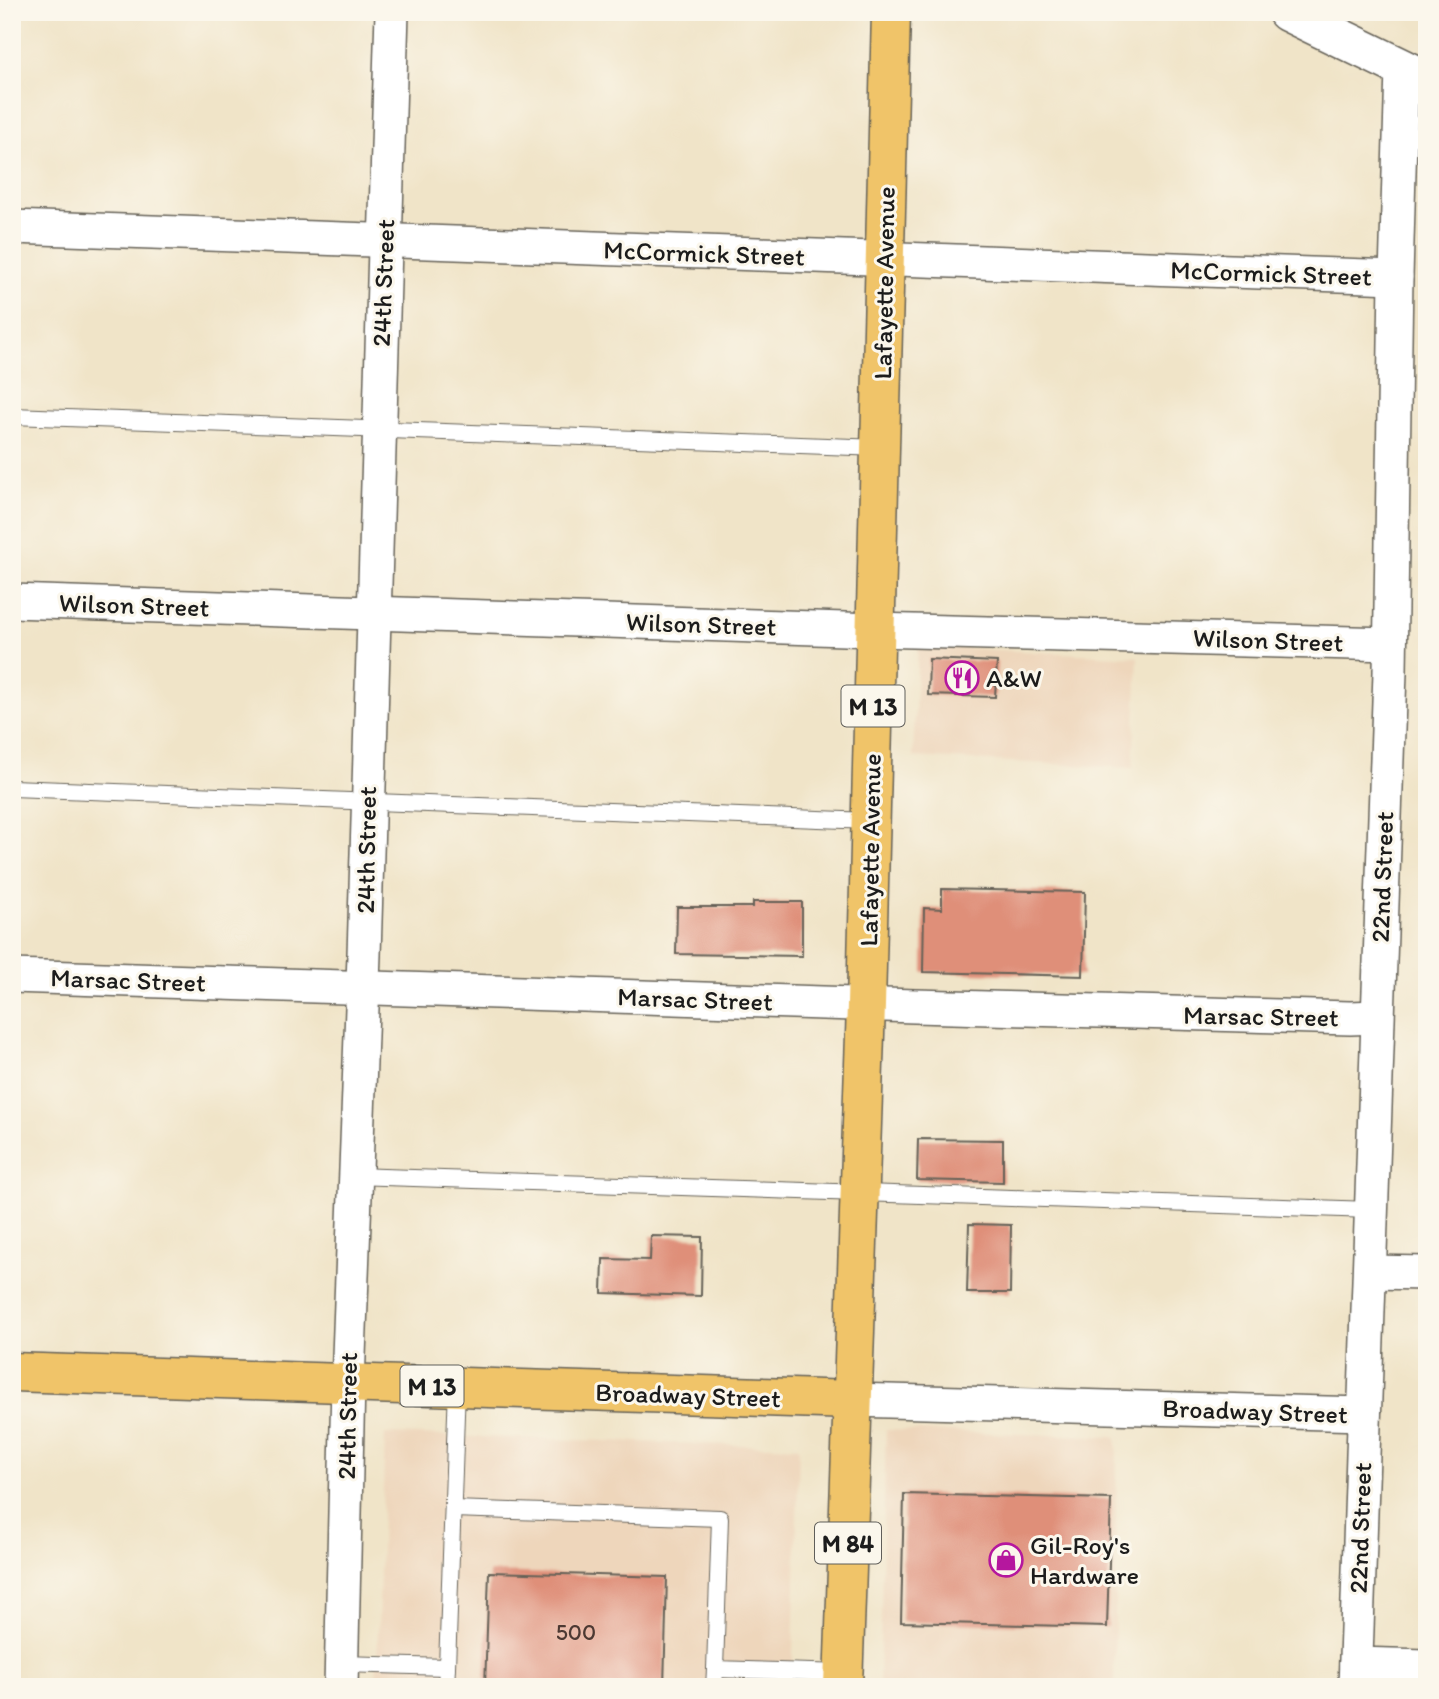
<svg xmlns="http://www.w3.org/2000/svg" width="1439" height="1699" viewBox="0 0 1439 1699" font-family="Itim,sans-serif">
  <rect width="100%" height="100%" fill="#fbf7ec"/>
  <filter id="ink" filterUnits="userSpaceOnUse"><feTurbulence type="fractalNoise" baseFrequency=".0143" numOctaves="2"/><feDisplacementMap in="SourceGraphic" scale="14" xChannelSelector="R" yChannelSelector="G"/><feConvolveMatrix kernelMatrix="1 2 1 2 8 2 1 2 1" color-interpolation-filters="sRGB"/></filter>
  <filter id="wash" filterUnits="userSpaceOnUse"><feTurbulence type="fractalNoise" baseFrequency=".00686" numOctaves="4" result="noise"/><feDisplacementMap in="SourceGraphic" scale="28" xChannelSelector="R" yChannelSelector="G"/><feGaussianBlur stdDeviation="1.57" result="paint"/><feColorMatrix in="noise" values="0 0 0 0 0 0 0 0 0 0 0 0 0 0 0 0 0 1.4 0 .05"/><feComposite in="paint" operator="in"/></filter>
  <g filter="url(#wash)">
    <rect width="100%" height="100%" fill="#f0e4c8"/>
    <g fill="#eed6bb">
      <polygon points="918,646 1138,657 1133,768 913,757"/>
      <polygon points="886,1430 1117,1437 1114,1687 879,1687"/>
      <polygon points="385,1434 799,1447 792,1687 376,1687"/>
    </g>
    <g id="blocks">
      <g fill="#df8f79">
        <polygon points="929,659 997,662 995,697 928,695"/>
        <polygon points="942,889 1085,892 1083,976 923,972 924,908 942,909"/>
        <polygon points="753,902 802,902 802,956 676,954 677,907 753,907"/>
        <polygon points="918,1139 1003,1140 1003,1182 917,1180"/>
        <polygon points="969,1224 1011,1225 1010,1293 967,1293"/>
        <polygon points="651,1236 702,1237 701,1296 602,1293 603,1259 650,1260"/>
        <polygon points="904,1494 1111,1499 1107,1627 901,1622"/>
        <polygon points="489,1572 667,1577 664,1687 485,1687"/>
      </g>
    </g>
  </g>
  <g filter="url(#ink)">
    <use href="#blocks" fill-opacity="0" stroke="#666258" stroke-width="2"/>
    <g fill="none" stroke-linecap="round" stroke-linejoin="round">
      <defs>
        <g id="service">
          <polyline points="12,416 880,448"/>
          <polyline points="12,788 870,821"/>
          <polyline points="354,1176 1371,1210"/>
          <polyline points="453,1509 720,1518 715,1669 844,1673"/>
          <polyline points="342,1664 447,1667 457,1387"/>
          <polyline points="446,1687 447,1667"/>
          <polyline points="714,1687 715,1669"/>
        </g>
        <g id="minor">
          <polyline points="12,227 1396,277"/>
          <polyline points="12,601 875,630 1390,644"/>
          <polyline points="12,976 915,1006 1350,1018 1377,1017"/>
          <polyline points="1370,1272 1427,1273"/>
          <polyline points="852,1400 1364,1414"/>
          <polyline points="1356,1664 1427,1666"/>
          <polyline points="341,1687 348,1383 364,955 392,12"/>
          <polyline points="1355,1687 1390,672 1396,277 1402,68"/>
        </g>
        <polyline id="tertiary" points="1287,12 1427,80"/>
        <g id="primary">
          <polyline points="12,1372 852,1400"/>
          <polyline points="843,1687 866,1005 891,12"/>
        </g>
      </defs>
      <use href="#service" stroke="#666258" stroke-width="18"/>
      <use href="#minor" stroke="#666258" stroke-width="36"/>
      <use href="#tertiary" stroke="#666258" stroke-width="41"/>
      <use href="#primary" stroke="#666258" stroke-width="41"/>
      <use href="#service" stroke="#fff" stroke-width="16"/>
      <use href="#minor" stroke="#fff" stroke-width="33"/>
      <use href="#tertiary" stroke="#fff" stroke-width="38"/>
      <use href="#primary" stroke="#f0c469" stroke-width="38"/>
    </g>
  </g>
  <defs>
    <symbol id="restaurant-ring" viewBox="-11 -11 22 22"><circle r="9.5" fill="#fbf7ec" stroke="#b5179e" stroke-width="1.5"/><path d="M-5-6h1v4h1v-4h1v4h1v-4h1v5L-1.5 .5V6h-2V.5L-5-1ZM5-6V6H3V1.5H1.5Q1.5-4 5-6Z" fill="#b5179e"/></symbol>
    <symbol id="shop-ring" viewBox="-11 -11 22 22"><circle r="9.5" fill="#fbf7ec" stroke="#b5179e" stroke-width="1.5"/><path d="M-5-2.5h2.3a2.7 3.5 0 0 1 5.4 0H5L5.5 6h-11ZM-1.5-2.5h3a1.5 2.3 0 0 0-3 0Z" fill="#b5179e"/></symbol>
  </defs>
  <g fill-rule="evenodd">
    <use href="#restaurant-ring" x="943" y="659" width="38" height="38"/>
    <use href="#shop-ring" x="987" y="1541" width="38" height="38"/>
  </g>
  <g text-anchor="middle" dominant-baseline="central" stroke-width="6" stroke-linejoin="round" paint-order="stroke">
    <g font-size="23" fill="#4d3933">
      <text x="576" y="1632">500</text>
    </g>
    <g fill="#fbf7ec" stroke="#5f5e5a" stroke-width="2">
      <rect x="841.5" y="685.5" width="63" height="41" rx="5"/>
      <rect x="400.5" y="1365.5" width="63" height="41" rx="5"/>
      <rect x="815" y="1522.5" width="66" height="41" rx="5"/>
    </g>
    <g font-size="24" font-weight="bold" fill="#1c1c1c">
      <text x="873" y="706">M 13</text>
      <text x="432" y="1386">M 13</text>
      <text x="848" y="1543">M 84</text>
    </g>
    <g font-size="26" fill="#1c1c1c" stroke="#fbf7ec">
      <text transform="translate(704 253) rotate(2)">McCormick Street</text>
      <text transform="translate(1271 273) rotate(2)">McCormick Street</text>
      <text transform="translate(383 283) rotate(-88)">24th Street</text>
      <text transform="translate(884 283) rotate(-89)">Lafayette Avenue</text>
      <text transform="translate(134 605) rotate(2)">Wilson Street</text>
      <text transform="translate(701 624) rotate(2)">Wilson Street</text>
      <text transform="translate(1268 640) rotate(2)">Wilson Street</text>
      <text transform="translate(366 850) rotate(-89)">24th Street</text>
      <text transform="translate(870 850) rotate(-89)">Lafayette Avenue</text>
      <text transform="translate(1382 877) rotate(-88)">22nd Street</text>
      <text transform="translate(128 980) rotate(2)">Marsac Street</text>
      <text transform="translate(695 999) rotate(2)">Marsac Street</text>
      <text transform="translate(1261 1016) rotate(1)">Marsac Street</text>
      <text transform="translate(688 1395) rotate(2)">Broadway Street</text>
      <text transform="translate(1255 1411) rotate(2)">Broadway Street</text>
      <text transform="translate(347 1416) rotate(-89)">24th Street</text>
      <text transform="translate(1360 1528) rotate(-88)">22nd Street</text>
    </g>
    <g font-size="26" fill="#1c1c1c" stroke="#fbf7ec" text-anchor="start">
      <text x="986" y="678">A&amp;W</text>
      <text x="1030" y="1545">Gil-Roy's<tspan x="1030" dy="30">Hardware</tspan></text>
    </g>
  </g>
  <rect width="1439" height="1699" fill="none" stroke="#fbf7ec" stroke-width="42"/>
</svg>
